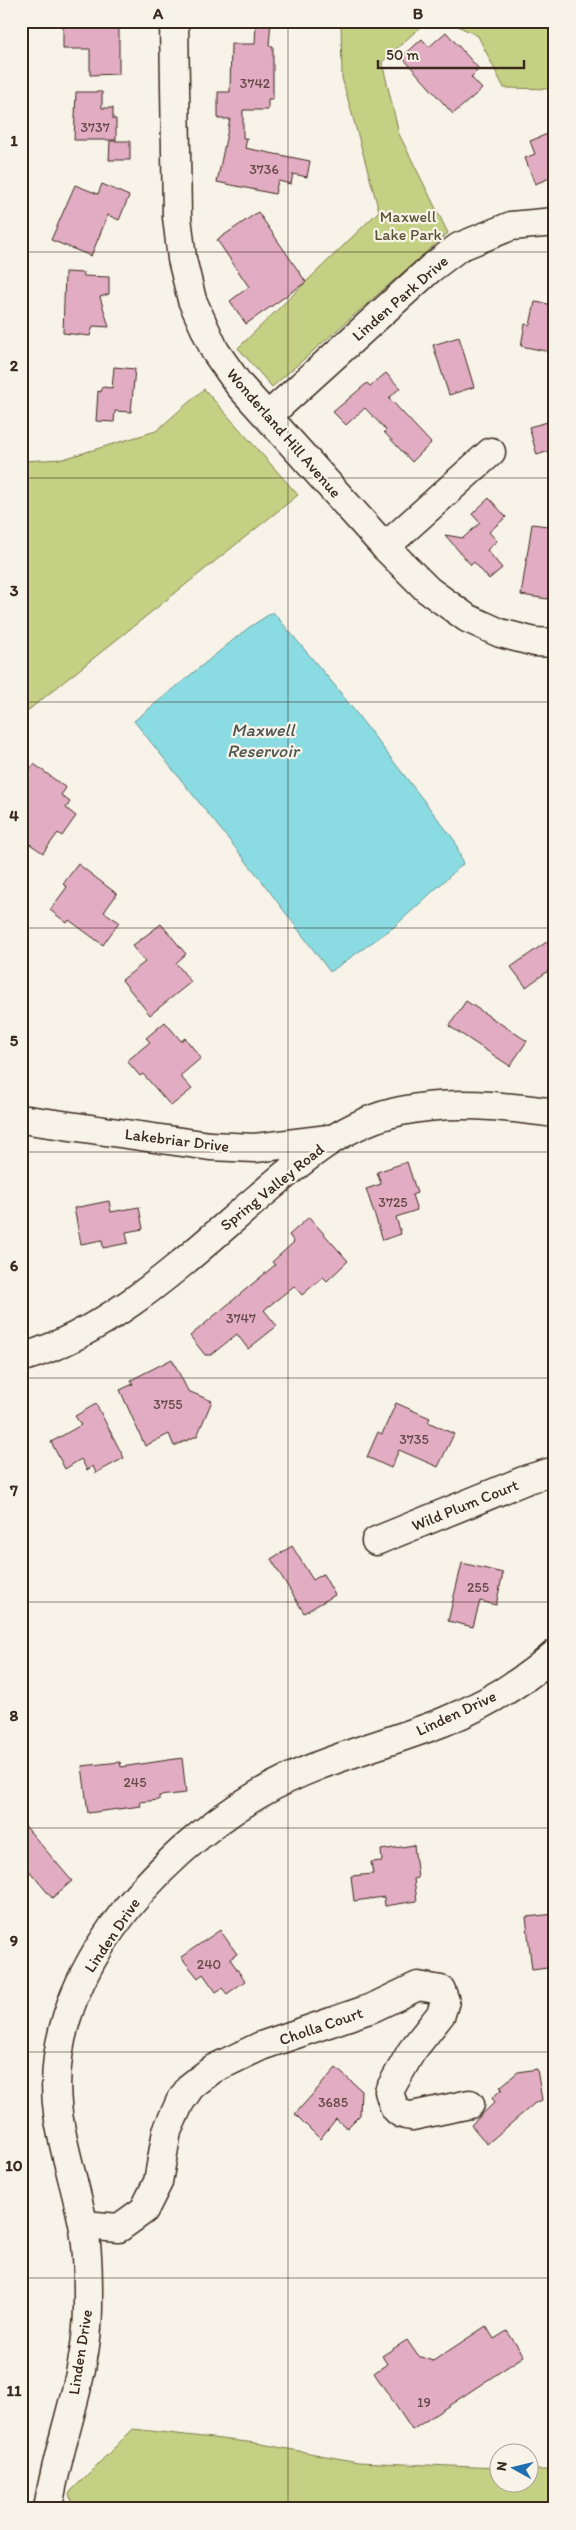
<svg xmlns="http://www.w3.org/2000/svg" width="576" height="2530" viewBox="0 0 576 2530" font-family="Itim,sans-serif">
  <rect width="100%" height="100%" fill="#f7f3e8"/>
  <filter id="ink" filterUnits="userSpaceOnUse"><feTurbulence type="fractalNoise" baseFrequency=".02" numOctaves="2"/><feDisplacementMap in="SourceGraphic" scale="10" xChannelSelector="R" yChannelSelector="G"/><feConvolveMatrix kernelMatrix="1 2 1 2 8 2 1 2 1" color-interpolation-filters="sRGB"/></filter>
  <g filter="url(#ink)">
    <g fill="#c4d083" stroke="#807d50">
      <polygon points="341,21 427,21 382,62 399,134 448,233 272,387 238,348 379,211 342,78"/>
      <polygon points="448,21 555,21 555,89 504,88 478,36"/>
      <polygon points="204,389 298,495 21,716 21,461 63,459 156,431"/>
      <polygon points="133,2429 256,2443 358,2462 498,2468 498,2482 528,2482 529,2470 555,2470 555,2509 73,2509 69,2493"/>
    </g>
    <polygon fill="#8adce2" stroke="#6a9594" points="273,612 336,687 455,841 463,864 394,927 330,972 261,880 134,721 248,628"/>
    <g fill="#e2acc2" stroke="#3b2a1e">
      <polygon points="63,21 119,21 119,74 90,75 90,49 63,49"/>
      <polygon points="256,21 271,21 269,46 273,46 273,99 268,99 268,110 243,110 243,138 247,138 245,148 310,161 307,177 293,174 291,184 278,181 275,194 217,182 230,119 218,119 218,92 230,92 231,44 255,44"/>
      <polygon points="446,32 479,69 471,77 482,89 453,114 402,57 422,39 429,47"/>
      <polygon points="76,92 102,92 102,108 113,108 113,119 116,119 116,140 74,140"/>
      <polygon points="555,131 555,176 535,184 525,158 535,154 530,141"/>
      <polygon points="110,141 130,141 130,160 109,160"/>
      <polygon points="102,184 129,196 119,220 108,215 91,256 51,240 75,185 98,194"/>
      <polygon points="258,212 306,282 246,324 230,301 249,287 217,240"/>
      <polygon points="65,272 84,273 83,276 109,277 109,294 100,297 109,327 93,326 90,336 63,333"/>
      <polygon points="535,302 555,305 555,353 521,346 525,324 530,325"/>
      <polygon points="459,337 474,387 449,395 433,345"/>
      <polygon points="114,367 135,369 131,412 115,411 114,422 96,421 98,391 101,392 102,387 112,388"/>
      <polygon points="386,373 400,388 389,398 431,443 412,462 384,432 386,430 365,408 346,425 333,412 367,383 370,386"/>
      <polygon points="555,420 555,449 537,455 529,427"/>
      <polygon points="489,498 506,517 489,532 497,541 487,550 502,568 489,579 474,562 471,565 445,535 463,538 480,523 472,514"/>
      <polygon points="532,524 555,527 555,558 548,599 521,595"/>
      <polygon points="34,764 66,788 61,795 70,802 66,808 76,816 62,836 58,833 43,853 21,838 21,815 28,805 21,800 21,781"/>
      <polygon points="78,864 117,894 104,912 119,922 103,945 69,920 67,923 50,910 67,887 63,884"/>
      <polygon points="161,924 186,954 176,963 191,982 150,1015 122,980 145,962 132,946"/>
      <polygon points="555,936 555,966 526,987 511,967"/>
      <polygon points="466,1001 527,1041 510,1066 449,1026"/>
      <polygon points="165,1022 181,1041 185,1038 201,1058 180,1076 192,1089 171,1106 143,1074 140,1076 127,1061 150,1042 146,1038"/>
      <polygon points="407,1162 417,1193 412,1195 417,1210 396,1217 401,1234 383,1240 366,1189 381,1184 377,1172"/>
      <polygon points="109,1201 111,1212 139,1207 143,1229 126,1232 128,1243 103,1248 102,1240 81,1244 74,1208"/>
      <polygon points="309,1217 348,1261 327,1281 323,1277 302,1295 294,1286 264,1310 277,1326 248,1349 237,1334 211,1355 205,1355 190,1336 275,1265 272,1262 294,1242 289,1235"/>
      <polygon points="172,1359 188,1391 212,1401 197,1436 174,1446 169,1434 145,1446 120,1390 133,1384 131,1380"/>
      <polygon points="396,1403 430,1418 428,1422 454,1434 438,1467 399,1450 391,1468 367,1457 378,1432 382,1434"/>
      <polygon points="96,1404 124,1458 96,1473 93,1466 87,1470 81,1459 65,1469 51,1442 81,1425 75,1416"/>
      <polygon points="292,1546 313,1580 323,1574 335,1595 304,1613 271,1559"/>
      <polygon points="462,1563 503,1573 496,1605 480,1601 473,1627 448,1621"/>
      <polygon points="182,1758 186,1793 159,1796 159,1800 140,1802 141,1806 88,1813 82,1766 120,1762 121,1767"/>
      <polygon points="21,1821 72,1881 52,1898 21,1861"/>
      <polygon points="414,1845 418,1878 414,1879 417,1901 385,1906 384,1897 354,1901 351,1876 373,1874 371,1862 382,1861 381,1850"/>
      <polygon points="555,1914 555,1967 532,1970 526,1917"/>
      <polygon points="220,1930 237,1954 230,1959 245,1981 227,1994 222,1988 216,1992 203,1974 198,1978 181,1957"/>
      <polygon points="336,2068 361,2090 360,2115 347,2128 336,2119 320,2139 295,2114"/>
      <polygon points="537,2069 542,2100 535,2103 487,2144 471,2125 495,2102 492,2098 502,2089 500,2087 518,2072"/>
      <polygon points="486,2326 494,2339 507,2331 524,2356 412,2430 374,2373 387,2364 382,2356 407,2340 418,2356 433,2361"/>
    </g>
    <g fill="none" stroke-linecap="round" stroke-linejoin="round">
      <defs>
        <g id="minor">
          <polyline points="174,21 177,217 182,259 192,300 215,351 239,385 385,547 428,590 467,618 500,633 535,642 555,643"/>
          <polyline points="268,416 430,269 459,247 511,226 555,222"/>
          <polyline points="385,547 491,452"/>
          <polyline points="21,1119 210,1146 255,1148 329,1139"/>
          <path d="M21,1358C115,1330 187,1258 260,1196C302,1160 345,1122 401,1111C454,1100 502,1106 555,1113"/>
          <polyline points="376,1541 528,1479 555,1471"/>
          <path d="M84,2225L119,2228L144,2210L158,2182L167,2131L180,2102L191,2086L213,2069L261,2046L372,2008L418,1986L441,1990L445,2001L441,2014L411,2052L389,2091C393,2106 395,2115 412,2116L470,2104"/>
          <path d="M48,2509C58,2440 89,2373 88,2303C88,2277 88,2249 83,2224C76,2187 63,2150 58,2113C40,1982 154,1856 259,1794C316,1760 382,1746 443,1722C483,1706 523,1682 555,1654"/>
        </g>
      </defs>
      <use href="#minor" stroke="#3b2a1e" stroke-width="31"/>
      <use href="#minor" stroke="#f7f3e8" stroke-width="28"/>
    </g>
  </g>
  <path fill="none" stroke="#3b2a1e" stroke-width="1" stroke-opacity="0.55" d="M288,21V2509M21,252H555M21,478H555M21,702H555M21,928H555M21,1152H555M21,1378H555M21,1602H555M21,1828H555M21,2052H555M21,2278H555"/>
  <g text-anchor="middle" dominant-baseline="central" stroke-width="4.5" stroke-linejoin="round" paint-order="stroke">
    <g font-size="14" fill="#654a47">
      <text x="255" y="83">3742</text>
      <text x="95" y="127">3737</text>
      <text x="264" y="169">3736</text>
      <text x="393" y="1202">3725</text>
      <text x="241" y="1318">3747</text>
      <text x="168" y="1404">3755</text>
      <text x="414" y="1439">3735</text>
      <text x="478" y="1587">255</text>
      <text x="135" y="1782">245</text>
      <text x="209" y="1964">240</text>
      <text x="333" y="2102">3685</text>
      <text x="424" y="2402">19</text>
    </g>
    <g font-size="16" fill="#5d5437" stroke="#f7f3e8">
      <text x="408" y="216">Maxwell<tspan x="408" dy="18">Lake Park</tspan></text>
    </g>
    <g font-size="16" fill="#3b2a1e" stroke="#f7f3e8">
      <text transform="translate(400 298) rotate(-41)">Linden Park Drive</text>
      <text transform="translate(284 433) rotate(49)">Wonderland Hill Avenue</text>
      <text transform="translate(177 1140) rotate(7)">Lakebriar Drive</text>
      <text transform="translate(272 1187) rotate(-39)">Spring Valley Road</text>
      <text transform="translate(465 1505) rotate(-22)">Wild Plum Court</text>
      <text transform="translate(456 1713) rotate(-25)">Linden Drive</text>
      <text transform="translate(112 1935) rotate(-56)">Linden Drive</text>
      <text transform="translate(321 2026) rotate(-19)">Cholla Court</text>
      <text transform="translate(80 2352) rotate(-81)">Linden Drive</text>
    </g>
    <g font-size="18" font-style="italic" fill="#4f564f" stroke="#f7f3e8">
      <text x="263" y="730">Maxwell<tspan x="263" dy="21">Reservoir</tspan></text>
    </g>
  </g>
  <rect width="576" height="2530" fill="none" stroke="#f7f3e8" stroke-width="55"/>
  <g transform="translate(514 2468) rotate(278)"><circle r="24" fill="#f7f3e8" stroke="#aca397"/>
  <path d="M0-4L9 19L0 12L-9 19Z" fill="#1f6fb2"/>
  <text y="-8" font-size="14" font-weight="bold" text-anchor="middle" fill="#3b2a1e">N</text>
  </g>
  <path d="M378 60v8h146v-8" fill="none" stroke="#3b2a1e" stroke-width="2.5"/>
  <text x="386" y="60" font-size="15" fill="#3b2a1e" stroke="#f7f3e8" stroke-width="4" paint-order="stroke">50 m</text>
  <rect x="28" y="28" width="520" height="2474" fill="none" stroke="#3b2a1e" stroke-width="2"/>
  <g font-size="16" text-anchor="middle" font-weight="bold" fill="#3b2a1e">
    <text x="158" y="19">A</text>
    <text x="418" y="19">B</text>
    <text x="14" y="146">1</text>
    <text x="14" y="371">2</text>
    <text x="14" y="596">3</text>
    <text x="14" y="821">4</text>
    <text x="14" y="1046">5</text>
    <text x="14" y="1271">6</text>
    <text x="14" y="1496">7</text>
    <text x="14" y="1721">8</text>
    <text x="14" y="1946">9</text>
    <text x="14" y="2171">10</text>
    <text x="14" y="2396">11</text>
  </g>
</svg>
